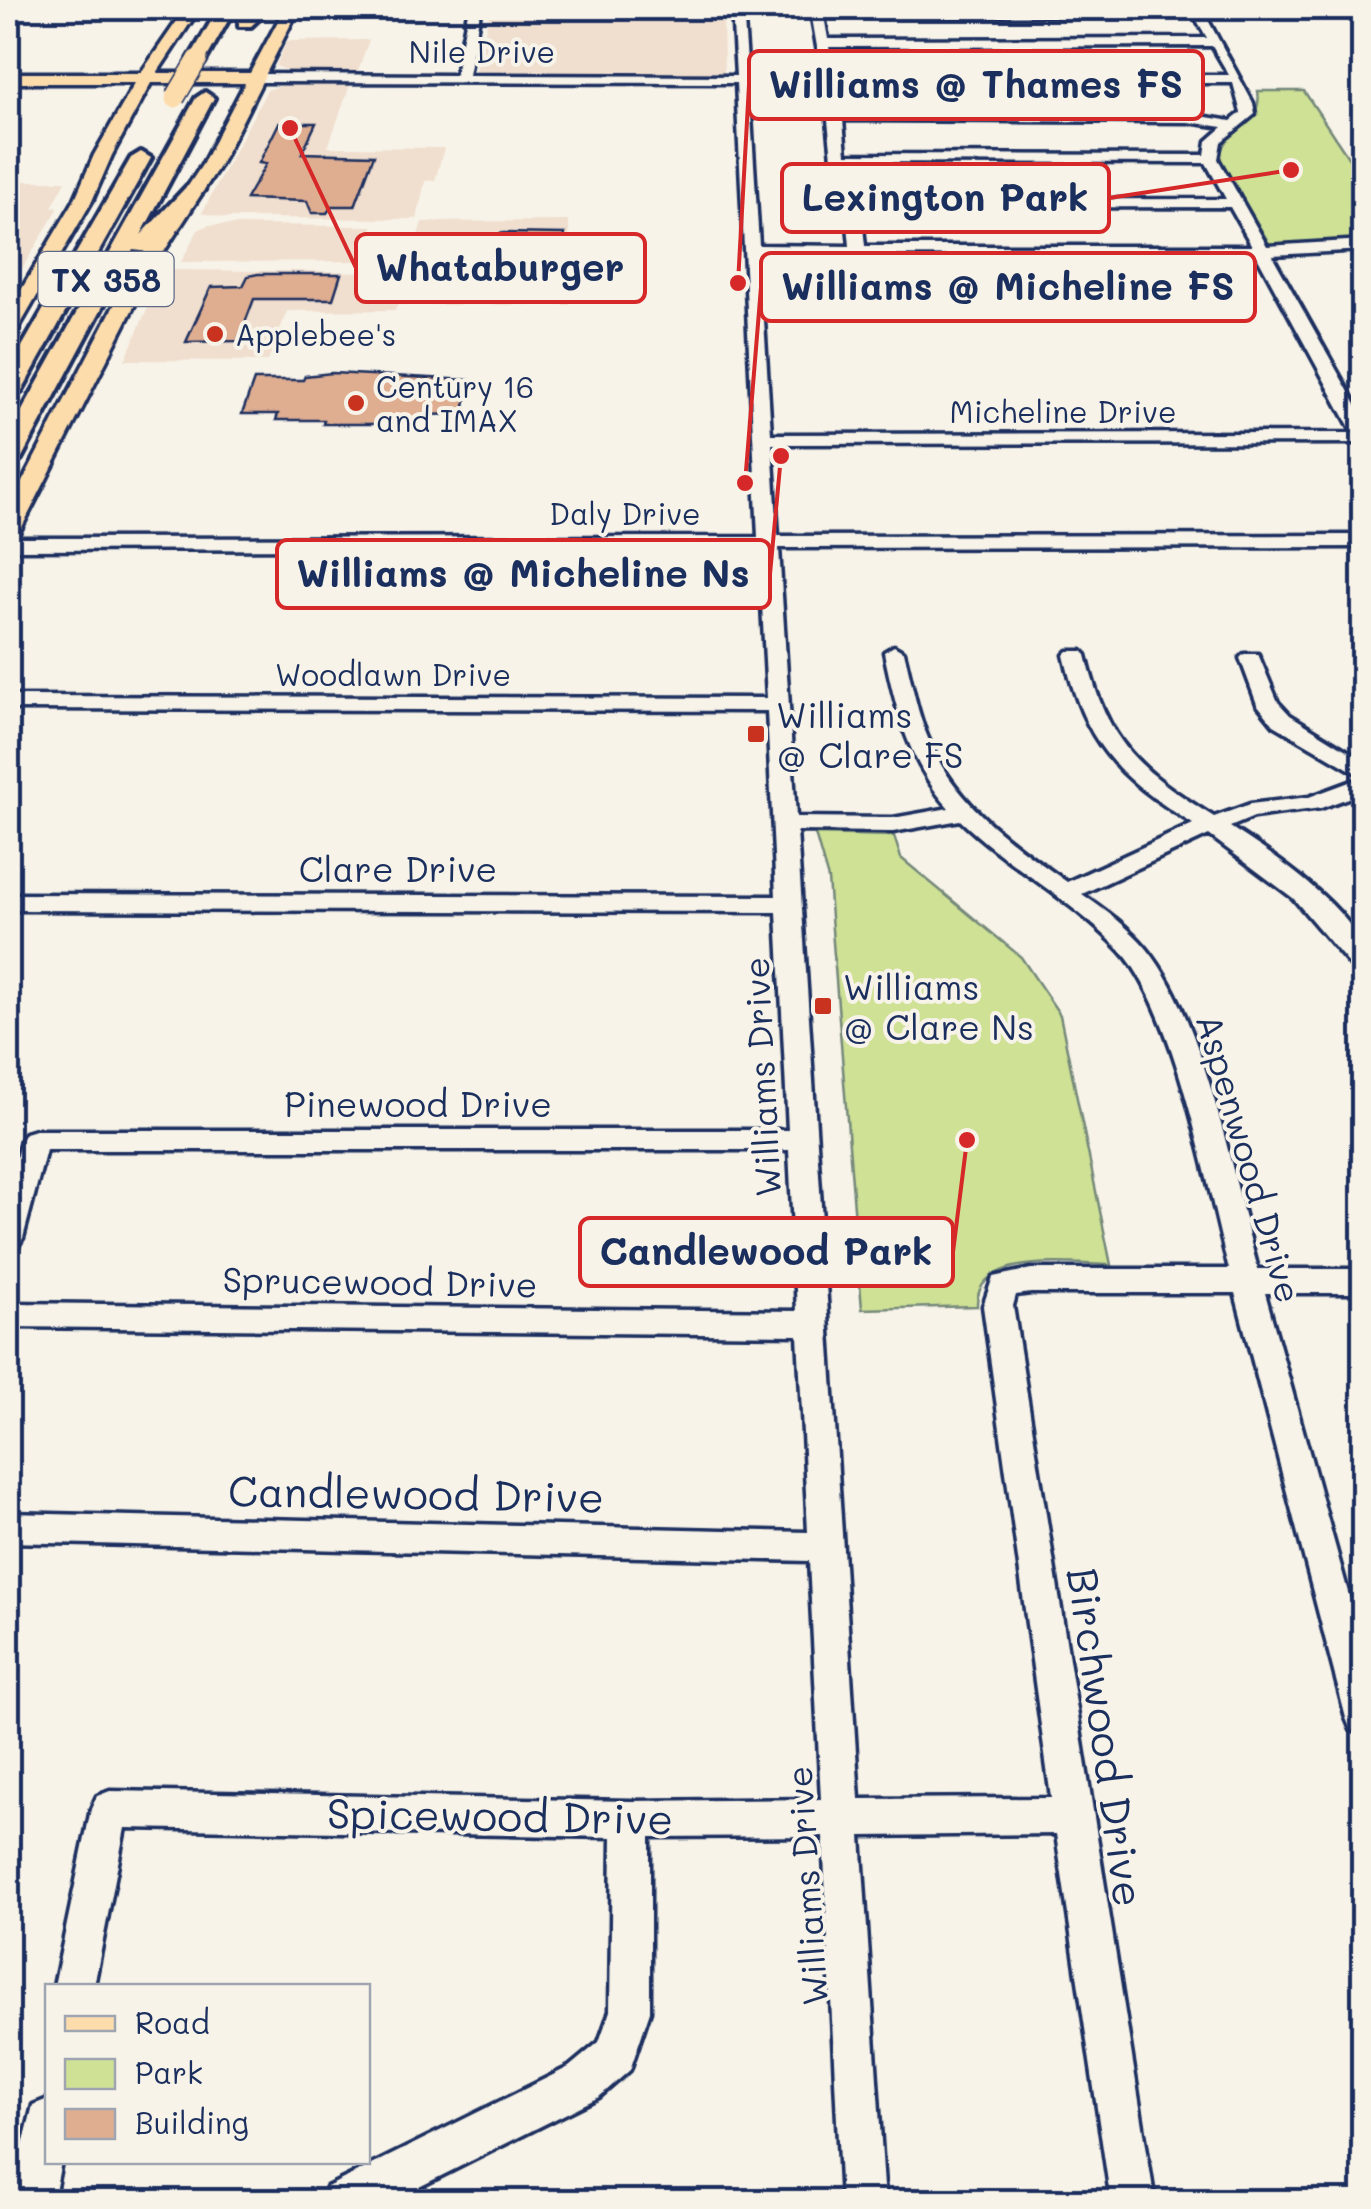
<svg xmlns="http://www.w3.org/2000/svg" width="1371" height="2209" viewBox="0 0 1371 2209" font-family="Mali,sans-serif">
  <rect width="100%" height="100%" fill="#f7f3e8"/>
  <filter id="ink" filterUnits="userSpaceOnUse"><feTurbulence type="fractalNoise" baseFrequency=".01" numOctaves="2"/><feDisplacementMap in="SourceGraphic" scale="20" xChannelSelector="R" yChannelSelector="G"/><feConvolveMatrix kernelMatrix="1 2 1 2 8 2 1 2 1" color-interpolation-filters="sRGB"/></filter>
  <g filter="url(#ink)">
    <g fill="#f0dece">
      <polygon points="491,8 723,8 724,75 474,74"/>
      <polygon points="369,40 357,73 295,73 276,66 287,41"/>
      <polygon points="350,85 328,147 444,148 435,180 425,181 417,219 225,218 202,213 267,90 280,86"/>
      <polygon points="8,181 66,181 52,207 59,207 8,292"/>
      <polygon points="569,221 570,305 397,305 395,310 287,311 268,361 125,360 164,270 375,272 406,277 422,222"/>
      <polygon points="209,225 373,226 363,261 181,262 198,230"/>
    </g>
    <g fill="#cee195" stroke="#74887a" stroke-width="2.5">
      <path d="M1258,91H1304L1363,180V240L1270,245L1220,160C1220,126 1264,128 1258,91Z"/>
      <path d="M815,834L894,836L901,858L1021,957L1060,1015L1111,1265C1074,1265 975,1250 977,1306L862,1309L828,879Z"/>
    </g>
    <g fill="#dfae91" stroke="#1b2f5e" stroke-width="2.5">
      <polygon points="279,123 316,123 302,153 374,155 355,206 332,206 327,213 312,213 307,201 246,199 266,164 259,163"/>
      <polygon points="503,233 565,234 555,285 488,288 492,275 488,272 497,235"/>
      <polygon points="258,274 341,274 333,299 254,299 238,341 186,342 211,287 243,286 248,276"/>
      <polygon points="332,373 469,380 464,414 426,415 425,420 376,421 375,424 323,424 324,420 276,420 278,414 242,414 254,380 303,380 305,376"/>
    </g>
    <g fill="none" stroke-linecap="round" stroke-linejoin="round">
      <defs>
        <g id="minor">
          <polygon points="12,8 24,8 8,22 8,12"/>
          <path d="M474,8L480,12L468,75L736,76L732,8H743L748,76H822L811,12L817,8L1202,9L1253,103L1255,114L1221,142L1218,159L1267,246L1364,240V250L1272,255L1364,419V443L772,444L778,536L1364,535V547L779,548L796,817L893,818L949,808C909,763 896,710 884,652L894,646L904,652C912,683 917,714 930,743C956,804 1014,845 1067,882L1193,824C1117,776 1085,745 1064,655L1068,651H1082L1086,655C1107,744 1138,769 1214,817L1250,804L1309,797L1363,777L1274,725L1257,704L1240,658L1244,654H1258L1278,702L1290,715L1364,761V792L1321,808L1254,817L1230,827C1272,854 1336,897 1361,942C1366,950 1364,963 1364,973L1355,971L1293,898L1209,835L1082,894C1105,910 1129,927 1147,949C1205,1020 1233,1179 1258,1269H1364V1293H1265L1364,1650V1735L1351,1730L1346,1718L1235,1293H1031L1016,1295L1013,1306L1155,2202H1111L1056,1834L861,1836L885,2202H841L823,1836L650,1837V2011L630,2070L599,2097L389,2202H321L327,2187L569,2067L599,2042L610,2011L612,1837L125,1828L94,1986H54L91,1809L97,1796L110,1791L631,1801L821,1799L809,1561L8,1542V1513L808,1532L798,1335L8,1327V1303L797,1311L789,1150H46L23,1238L18,1246L8,1249V1188L21,1140L25,1133L35,1130H788L777,912L8,910V894L776,896L767,711L8,709V696L767,698L759,548L8,550V538L758,537L736,83L257,82L251,78L257,74L455,75L468,12ZM1194,15L1207,38L828,39L824,16ZM1212,46L1229,75H1085L1079,79L1085,83H1233L1241,113L1231,121L1188,114L842,112L836,83L957,84L963,80L957,76H835L829,47ZM749,83H824L832,158L839,162L1206,163L1226,199L853,200L846,204L850,246L759,245ZM843,120L1188,122L1223,127L1207,141L1205,155L846,154ZM1230,207L1252,246H865L861,208ZM760,255L1257,256L1353,433L771,434ZM960,820C1010,868 1074,901 1121,951C1176,1011 1207,1187 1229,1269H1031L993,1277L983,1306L1051,1798L859,1799L797,831L893,832Z"/>
          <polygon points="48,2099 48,2162 61,2162 53,2202 9,2202 33,2105"/>
        </g>
        <polygon id="major" points="186,8 200,8 157,73 250,73 285,8 299,8 220,165 154,267 20,531 8,538 8,509 134,267 202,165 245,83 151,83 112,155 92,201 18,329 8,335 8,312 74,201 94,155 135,83 8,83 8,73 141,73"/>
        <g id="highway">
          <polygon points="219,8 235,8 204,63 192,63 189,59"/>
          <polygon points="252,8 270,8 251,26 239,26 239,18"/>
          <polygon points="205,92 214,98 141,235 187,186 201,186 204,190 150,252 133,250 21,459 8,467 8,436 196,98"/>
          <polygon points="141,152 151,158 21,392 8,399 8,371 131,158"/>
        </g>
      </defs>
      <use href="#minor" stroke="#1b2f5e" stroke-width="7"/>
      <use href="#major" stroke="#1b2f5e" stroke-width="7"/>
      <use href="#highway" stroke="#1b2f5e" stroke-width="8"/>
      <use href="#minor" fill="#f7f3e8" fill-rule="evenodd"/>
      <use href="#major" fill="#fddcac" fill-rule="evenodd"/>
      <use href="#highway" fill="#fddcac" fill-rule="evenodd"/>
      <defs>
        <polyline id="highway-bridge" points="175,98 198,59"/>
      </defs>
      <use href="#highway-bridge" stroke="#1b2f5e" stroke-width="22" stroke-linecap="butt"/>
      <use href="#highway-bridge" stroke="#fddcac" stroke-width="19"/>
    </g>
  </g>
  <g fill="#c8321e" stroke="#f7f3e8" stroke-width="4">
    <circle cx="215" cy="334" r="10"/>
    <circle cx="356" cy="403" r="10"/>
    <rect x="746" y="724" width="20" height="20" rx="5"/>
    <rect x="813" y="996" width="20" height="20" rx="5"/>
  </g>
  <g text-anchor="middle" dominant-baseline="central" stroke-width="8" stroke-linejoin="round" paint-order="stroke">
    <g font-size="30" fill="#1b2f5e" stroke="#f7f3e8">
      <text x="482" y="51">Nile Drive</text>
      <text x="1063" y="411">Micheline Drive</text>
      <text x="625" y="513">Daly Drive</text>
      <text x="393" y="674">Woodlawn Drive</text>
    </g>
    <g font-size="30" fill="#1b2f5e" stroke="#f7f3e8" text-anchor="start">
      <text x="235" y="334">Applebee's</text>
      <text x="376" y="386">Century 16<tspan x="376" dy="34">and IMAX</tspan></text>
    </g>
    <rect fill="#f7f3e8" stroke="#5d6a87" stroke-width="2.5" x="38.5" y="252" width="135" height="54" rx="8"/>
    <g font-size="32" font-weight="bold" fill="#1b2f5e">
      <text x="106" y="279">TX 358</text>
    </g>
    <g font-size="35" fill="#1b2f5e" stroke="#f7f3e8" text-anchor="start">
      <text x="776" y="714">Williams<tspan x="776" dy="40">@ Clare FS</tspan></text>
      <text x="843" y="986">Williams<tspan x="843" dy="40">@ Clare Ns</tspan></text>
    </g>
    <g font-size="35" fill="#1b2f5e" stroke="#f7f3e8">
      <text x="398" y="868">Clare Drive</text>
      <text transform="translate(761 1077) rotate(-93)">Williams Drive</text>
      <text x="418" y="1103">Pinewood Drive</text>
      <text transform="translate(1250 1158) rotate(74)">Aspenwood Drive</text>
      <text transform="translate(380 1281) rotate(1)">Sprucewood Drive</text>
      <text transform="translate(806 1886) rotate(-94)">Williams Drive</text>
    </g>
    <g font-size="42" fill="#1b2f5e" stroke="#f7f3e8">
      <text transform="translate(416 1493) rotate(1)">Candlewood Drive</text>
      <text transform="translate(1107 1737) rotate(82)">Birchwood Drive</text>
      <text transform="translate(500 1815) rotate(1)">Spicewood Drive</text>
    </g>
  </g>
  <path fill="none" stroke="#d62828" stroke-width="4" d="M738 283L749 85M1291 170L1109 198M290 128L356 268M745 483L761 287M781 456L770 574M967 1140L953 1252"/>
  <g fill="#d62828" stroke="#f7f3e8" stroke-width="4">
    <circle cx="738" cy="283" r="10"/>
    <circle cx="1291" cy="170" r="10"/>
    <circle cx="290" cy="128" r="10"/>
    <circle cx="745" cy="483" r="10"/>
    <circle cx="781" cy="456" r="10"/>
    <circle cx="967" cy="1140" r="10"/>
  </g>
  <g fill="#f7f3e8" stroke="#d62828" stroke-width="4">
    <rect x="749" y="51" width="454" height="68" rx="10"/>
    <rect x="782" y="164" width="327" height="68" rx="10"/>
    <rect x="356" y="234" width="289" height="68" rx="10"/>
    <rect x="761" y="253" width="494" height="68" rx="10"/>
    <rect x="277" y="540" width="493" height="68" rx="10"/>
    <rect x="580" y="1218" width="373" height="68" rx="10"/>
  </g>
  <g font-size="38" text-anchor="middle" font-weight="bold" fill="#1b2f5e">
    <text x="976" y="98">Williams @ Thames FS</text>
    <text x="945" y="211">Lexington Park</text>
    <text x="500" y="281">Whataburger</text>
    <text x="1008" y="300">Williams @ Micheline FS</text>
    <text x="523" y="587">Williams @ Micheline Ns</text>
    <text x="766" y="1265">Candlewood Park</text>
  </g>
  <rect width="1371" height="2209" fill="none" stroke="#f7f3e8" stroke-width="40"/>
  <rect x="20" y="20" width="1331" height="2169" fill="none" stroke="#1b2f5e" stroke-width="4" filter="url(#ink)"/>
  <rect x="45" y="1984" width="325" height="180" fill="#f7f3e8" stroke="#9fa5b1" stroke-width="2.5"/>
  <rect x="65" y="2016" width="50" height="15" fill="#fddcac" stroke="#9fa5b1" stroke-width="2.5"/>
  <text x="135" y="2034" font-size="30" fill="#1b2f5e">Road</text>
  <rect x="65" y="2059" width="50" height="30" fill="#cee195" stroke="#9fa5b1" stroke-width="2.5"/>
  <text x="135" y="2084" font-size="30" fill="#1b2f5e">Park</text>
  <rect x="65" y="2109" width="50" height="30" fill="#dfae91" stroke="#9fa5b1" stroke-width="2.5"/>
  <text x="135" y="2134" font-size="30" fill="#1b2f5e">Building</text>
</svg>
